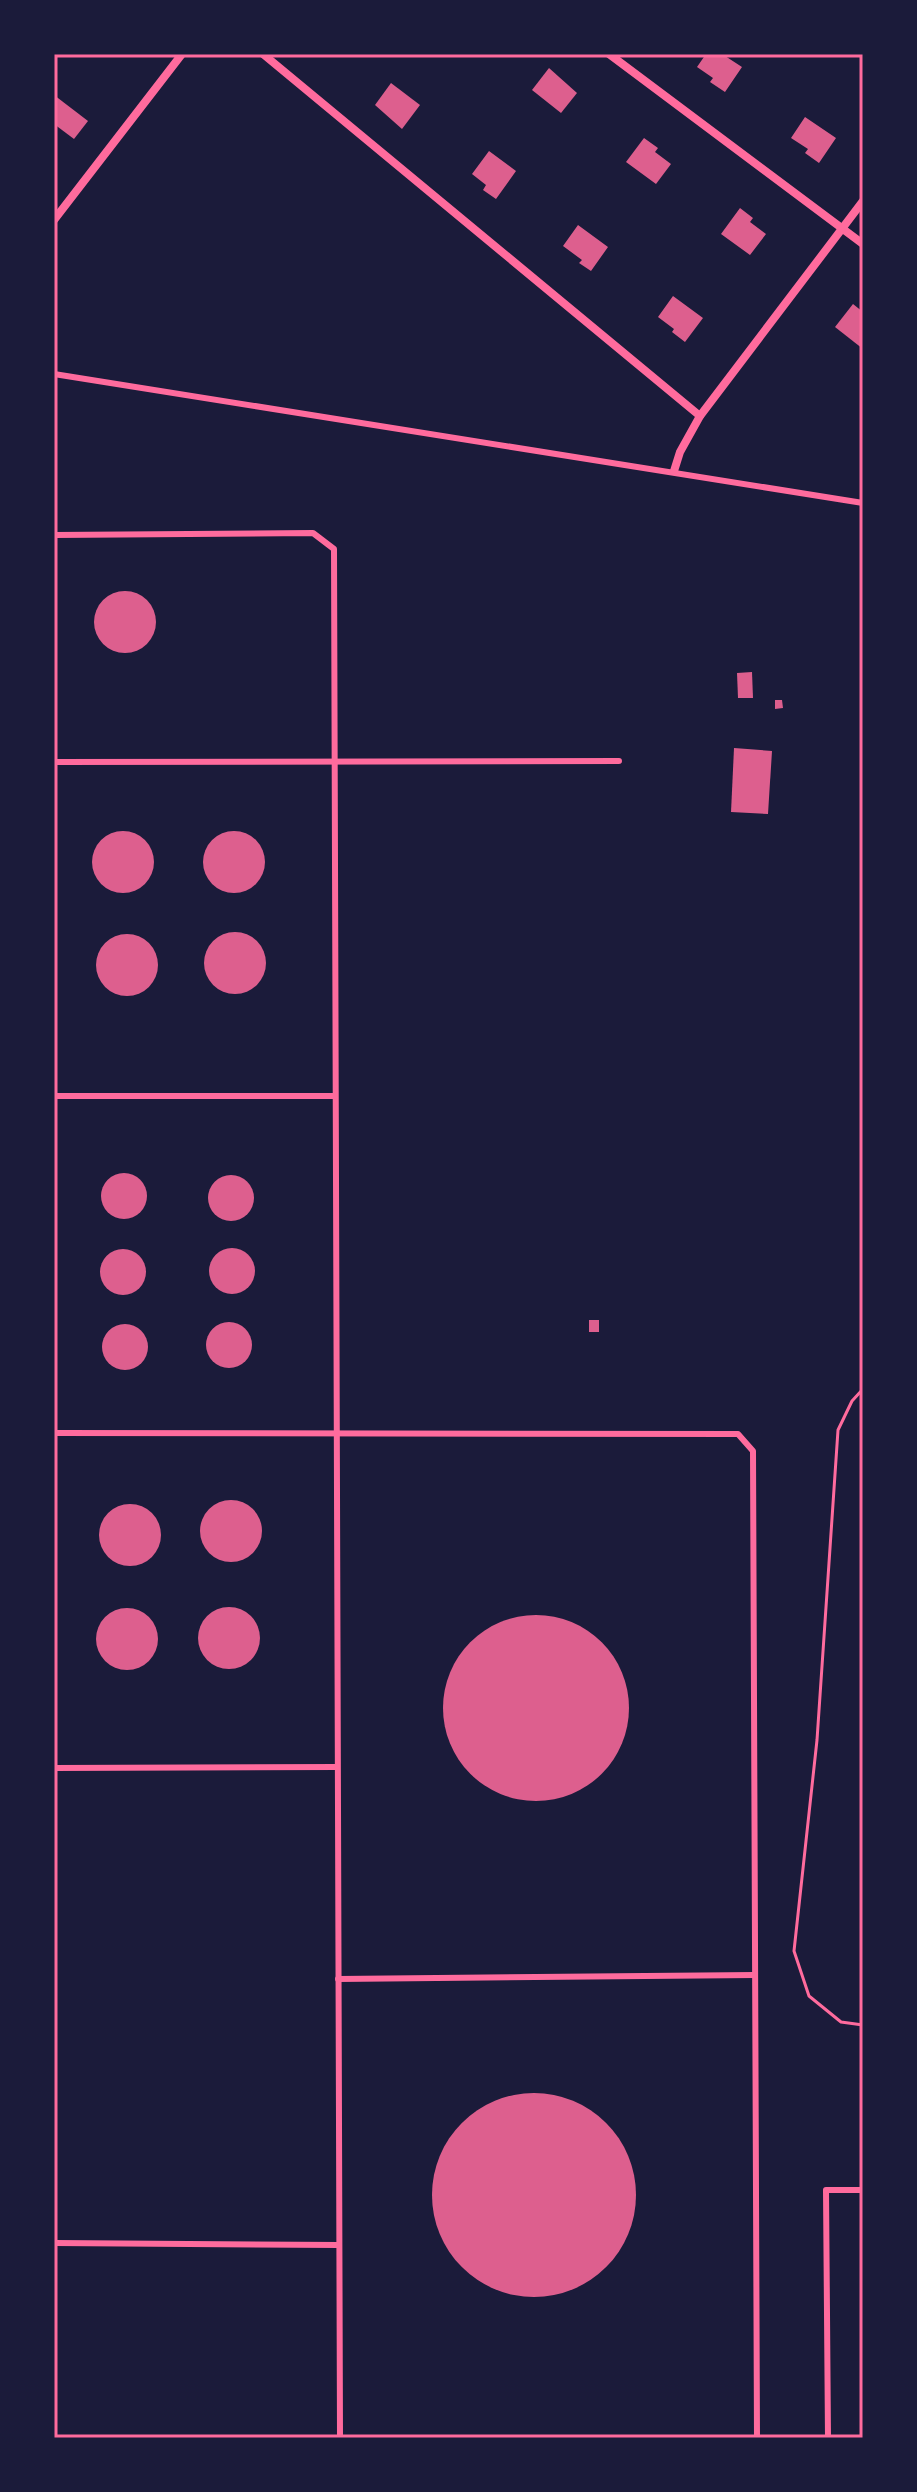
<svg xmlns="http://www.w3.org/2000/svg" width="917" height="2492" viewBox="0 0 917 2492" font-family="Helvetica,sans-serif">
  <rect width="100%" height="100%" fill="#1b1b3a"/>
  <g fill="#dd5f8e">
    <polygon points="706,54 722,54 742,67 725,92 710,82 713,78 697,67"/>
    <polygon points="549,68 577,93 561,113 532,90"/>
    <polygon points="391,83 420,105 402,129 375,105"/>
    <polygon points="54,95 88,121 74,139 54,124"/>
    <polygon points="805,117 836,138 819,163 805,153 808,149 791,138"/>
    <polygon points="644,138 658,148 655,152 671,164 656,184 626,162"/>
    <polygon points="489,151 516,171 496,199 483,190 486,185 472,174"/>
    <polygon points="740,208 753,218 750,222 766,234 750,255 721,234"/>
    <polygon points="578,225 608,247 591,271 579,263 582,260 563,246"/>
    <polygon points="673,296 703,318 685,342 672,332 674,329 658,317"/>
    <polygon points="853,304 863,312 863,349 835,327"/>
    <circle cx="125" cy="622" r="31"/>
    <polygon points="752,672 753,698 738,698 737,673"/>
    <polygon points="775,700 782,700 783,708 775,709"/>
    <polygon points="734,748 772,751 768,814 731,812"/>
    <circle cx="123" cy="862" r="31"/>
    <circle cx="234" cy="862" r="31"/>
    <circle cx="235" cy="963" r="31"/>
    <circle cx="127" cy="965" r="31"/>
    <circle cx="124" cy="1196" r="23"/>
    <circle cx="231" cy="1198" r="23"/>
    <circle cx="232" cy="1271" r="23"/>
    <circle cx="123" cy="1272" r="23"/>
    <rect x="589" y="1320" width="10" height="12"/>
    <circle cx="229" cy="1345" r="23"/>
    <circle cx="125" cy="1347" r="23"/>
    <circle cx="231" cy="1531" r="31"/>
    <circle cx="130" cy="1535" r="31"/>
    <circle cx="229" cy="1638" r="31"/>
    <circle cx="127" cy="1639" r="31"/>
    <circle cx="536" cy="1708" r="93"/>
    <circle cx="534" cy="2195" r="102"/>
  </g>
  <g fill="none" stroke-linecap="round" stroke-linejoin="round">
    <polyline stroke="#ff6b9d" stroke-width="3" points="863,1389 852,1401 838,1430 817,1740 794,1951 809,1996 841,2022 863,2025"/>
    <g stroke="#ff6b9d" stroke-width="6">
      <polyline points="54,374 863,503"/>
      <polyline points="54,535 313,533 334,549 340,2438"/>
      <polyline points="54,762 619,761"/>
      <polyline points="54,1096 335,1096"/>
      <polyline points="54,1433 738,1434 753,1451 757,2438"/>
      <polyline points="54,1768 337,1767"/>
      <polyline points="338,1979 755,1975"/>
      <polyline points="54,2243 339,2245"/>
      <polyline points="828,2438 826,2190 863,2190"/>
    </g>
    <g stroke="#ff6b9d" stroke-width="8">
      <polyline points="263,54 700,416"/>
      <polyline points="609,54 863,244"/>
      <polyline points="54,220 182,54"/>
      <polyline points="674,471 680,452 700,416 863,201"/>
    </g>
  </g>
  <rect width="917" height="2492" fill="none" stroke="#1b1b3a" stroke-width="112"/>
  <rect x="56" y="56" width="805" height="2380" fill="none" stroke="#ff6b9d" stroke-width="3"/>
</svg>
